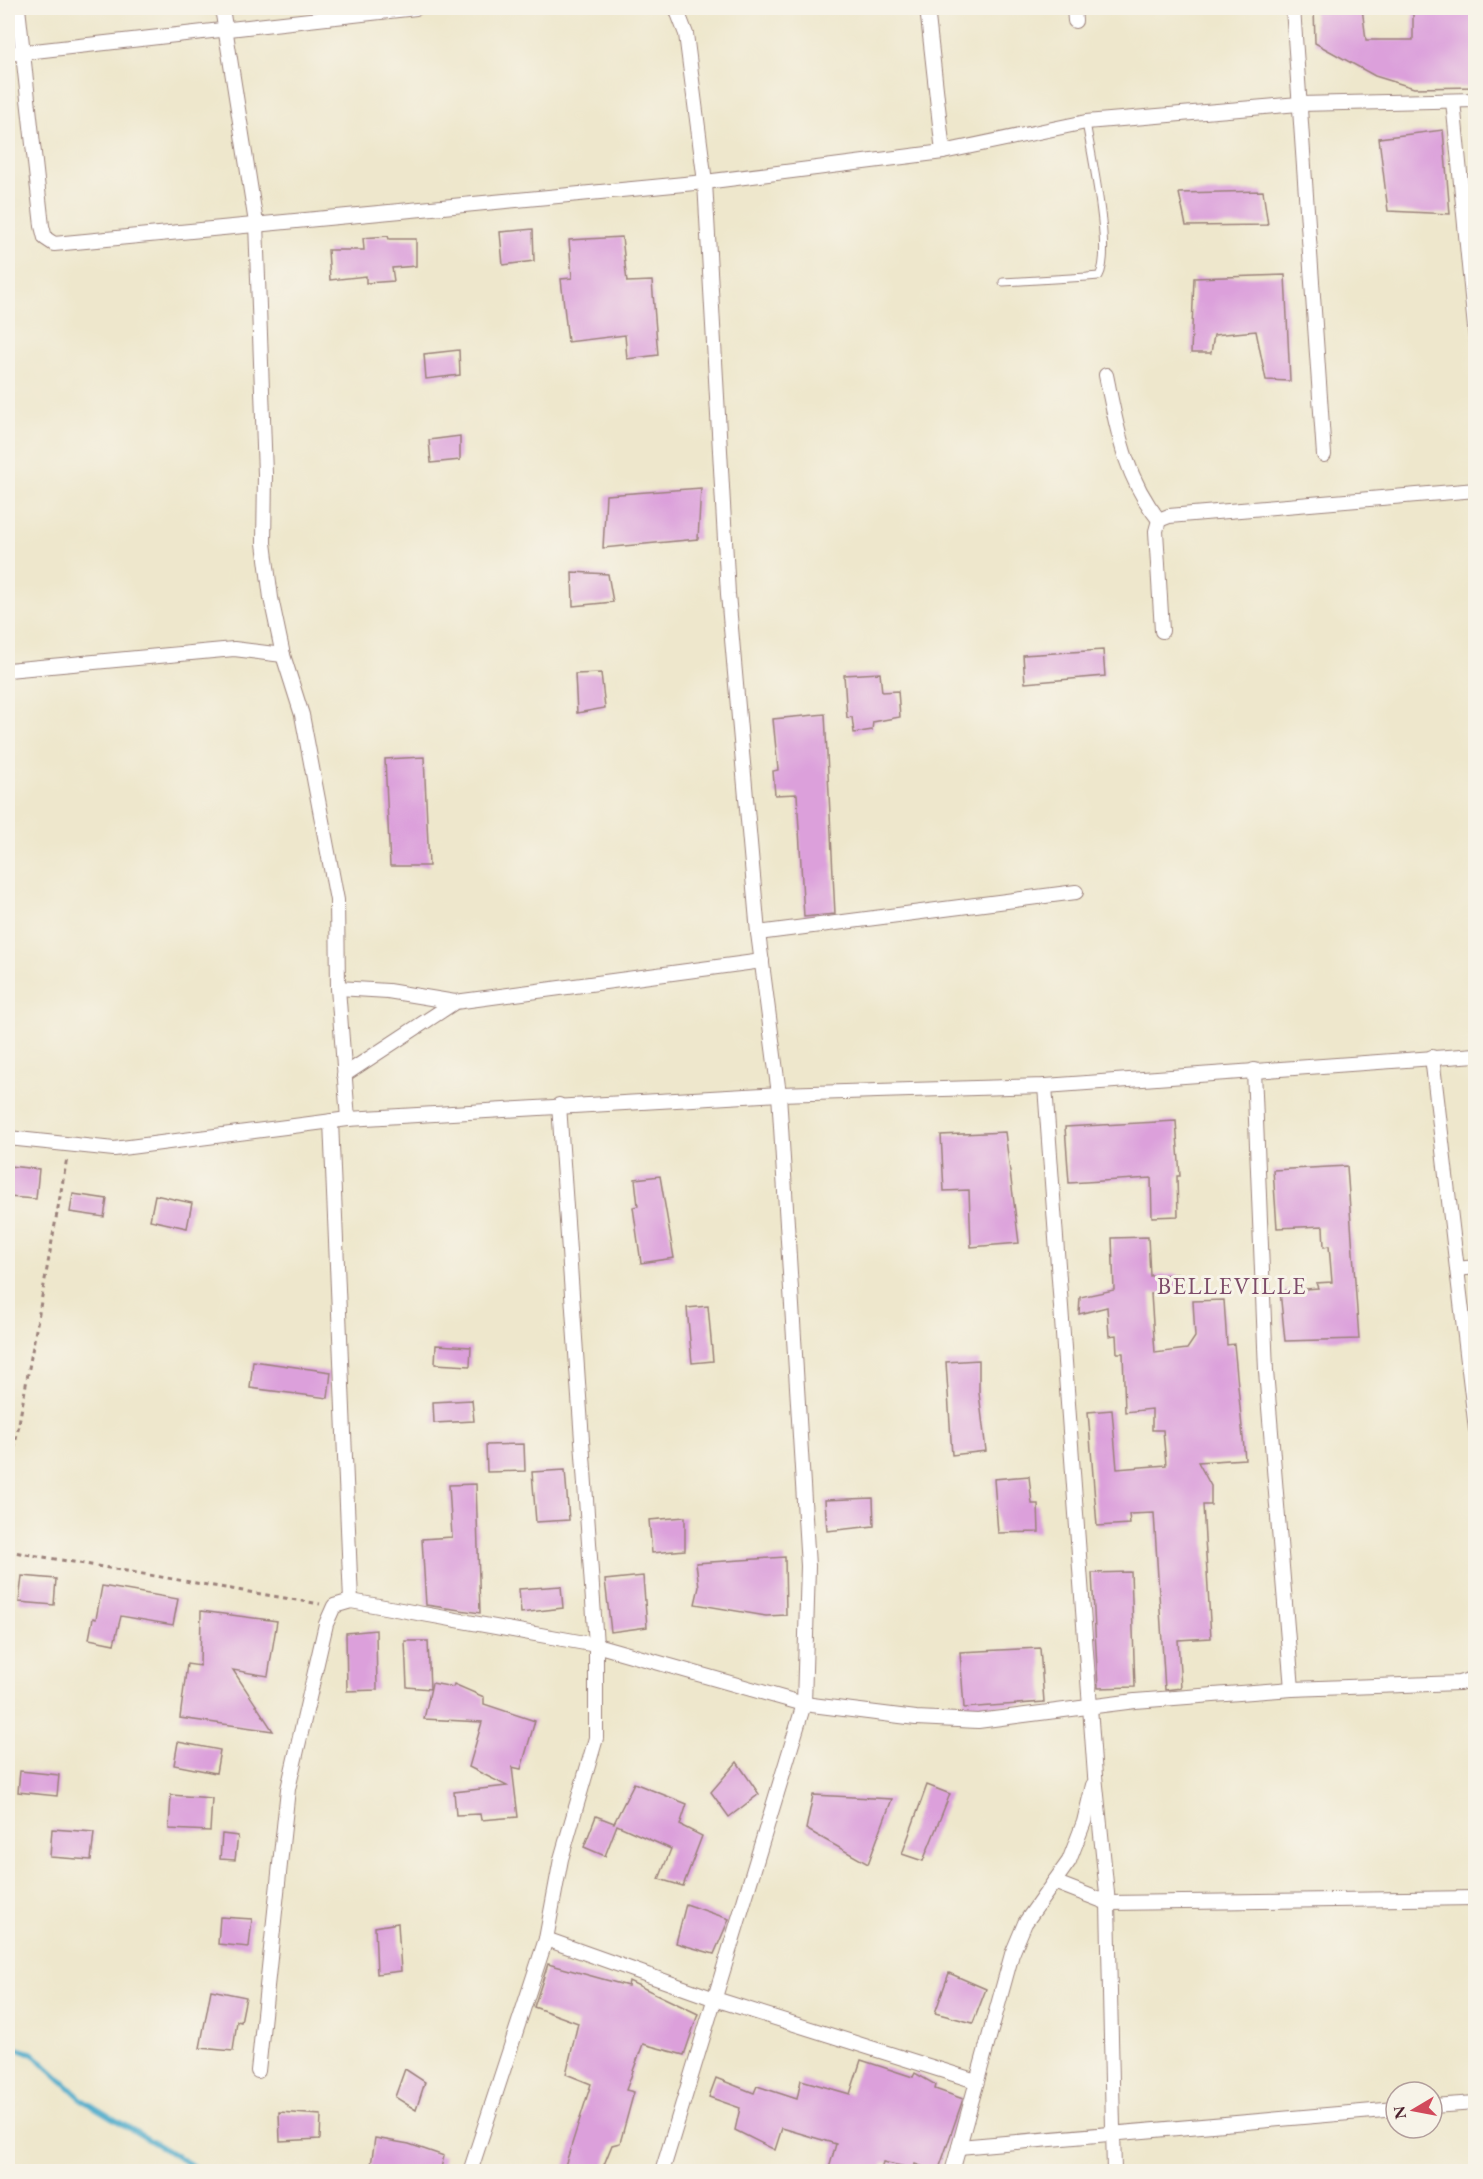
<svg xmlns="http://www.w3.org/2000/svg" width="1483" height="2179" viewBox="0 0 1483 2179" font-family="'EB Garamond',serif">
  <rect width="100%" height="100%" fill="#f7f3e8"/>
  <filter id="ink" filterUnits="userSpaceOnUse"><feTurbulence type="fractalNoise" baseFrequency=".0167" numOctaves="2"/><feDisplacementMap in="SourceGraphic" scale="12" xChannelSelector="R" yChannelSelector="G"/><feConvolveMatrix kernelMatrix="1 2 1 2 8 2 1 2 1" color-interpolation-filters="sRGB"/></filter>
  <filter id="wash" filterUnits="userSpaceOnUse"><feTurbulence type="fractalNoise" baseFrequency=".008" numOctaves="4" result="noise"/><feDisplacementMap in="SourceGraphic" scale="24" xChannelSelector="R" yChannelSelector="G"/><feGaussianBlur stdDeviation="1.35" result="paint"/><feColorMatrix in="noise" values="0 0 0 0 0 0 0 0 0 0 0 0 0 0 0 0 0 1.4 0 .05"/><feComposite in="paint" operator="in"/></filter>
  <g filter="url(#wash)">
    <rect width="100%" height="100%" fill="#eee7cc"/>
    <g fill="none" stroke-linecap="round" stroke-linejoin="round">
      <polyline stroke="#4cabcb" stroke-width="5" points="8,2046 32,2053 84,2101 203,2172"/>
    </g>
    <g id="blocks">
      <g fill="#dca0db">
        <polygon points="1314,8 1362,8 1366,40 1413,40 1413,8 1476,8 1476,87 1414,88 1375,76 1315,43"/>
        <polygon points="1443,130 1450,214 1388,211 1379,138"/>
        <polygon points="1263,191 1268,225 1186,226 1179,193"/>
        <polygon points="533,229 534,261 503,265 500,232"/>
        <polygon points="388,236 389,239 416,239 416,266 392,268 394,281 366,283 366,276 330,280 328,250 364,250 363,238"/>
        <polygon points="622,237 627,282 652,281 658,355 627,359 625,335 568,342 561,279 572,278 569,240"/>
        <polygon points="1285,275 1290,381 1266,380 1256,331 1214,335 1211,353 1191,353 1194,278"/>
        <polygon points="459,350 460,375 426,379 424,354"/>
        <polygon points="460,436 460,460 431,463 429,440"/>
        <polygon points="701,488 698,539 603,548 606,495"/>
        <polygon points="572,572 608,574 613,602 573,606"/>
        <polygon points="1103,650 1105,676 1025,683 1023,655"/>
        <polygon points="601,673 605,708 577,713 575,674"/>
        <polygon points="880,673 882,692 898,691 900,717 873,722 872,730 854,733 852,717 847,718 844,675"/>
        <polygon points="825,714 835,914 804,917 797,794 775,795 773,771 778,770 773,719"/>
        <polygon points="424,757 429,866 390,866 385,759"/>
        <polygon points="1176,1121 1180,1176 1177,1176 1178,1216 1152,1217 1151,1178 1069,1183 1065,1127"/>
        <polygon points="1005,1132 1019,1243 971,1247 969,1190 944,1191 941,1135"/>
        <polygon points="8,1166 39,1169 36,1199 8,1197"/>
        <polygon points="1347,1166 1359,1339 1285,1341 1280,1291 1318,1288 1316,1283 1332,1282 1329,1246 1324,1247 1323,1226 1277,1228 1273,1170"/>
        <polygon points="660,1176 674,1258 641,1263 633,1207 638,1206 635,1179"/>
        <polygon points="73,1194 107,1199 104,1217 70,1212"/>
        <polygon points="155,1195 192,1203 187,1228 150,1220"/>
        <polygon points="1148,1237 1150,1276 1177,1274 1178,1291 1151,1294 1155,1353 1187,1349 1195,1337 1193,1301 1224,1300 1227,1345 1234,1344 1245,1459 1198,1462 1211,1486 1211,1505 1203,1505 1211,1638 1178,1640 1181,1688 1165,1690 1154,1513 1129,1514 1130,1524 1097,1526 1088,1412 1112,1410 1117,1469 1166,1465 1163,1430 1152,1430 1152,1409 1125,1412 1123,1353 1117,1353 1116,1335 1109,1336 1107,1307 1079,1314 1080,1297 1114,1290 1112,1238"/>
        <polygon points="708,1306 713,1361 692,1363 687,1308"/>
        <polygon points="436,1345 471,1347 470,1366 435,1364"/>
        <polygon points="979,1360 979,1393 986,1451 952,1455 946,1362"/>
        <polygon points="253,1361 331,1372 328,1398 250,1388"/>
        <polygon points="472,1400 474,1421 434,1423 433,1402"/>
        <polygon points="524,1444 525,1471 487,1472 486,1445"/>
        <polygon points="565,1470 569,1520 536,1522 532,1472"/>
        <polygon points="1029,1476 1032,1504 1038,1504 1039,1532 998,1533 994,1479"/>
        <polygon points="476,1484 480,1613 426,1605 422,1539 452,1537 449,1485"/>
        <polygon points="873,1498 874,1526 827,1531 825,1500"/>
        <polygon points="685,1517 685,1550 652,1553 649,1520"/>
        <polygon points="785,1557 786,1615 766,1616 695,1604 699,1587 696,1563"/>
        <polygon points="1131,1572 1135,1687 1098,1688 1092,1573"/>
        <polygon points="22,1576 56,1579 54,1605 19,1602"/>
        <polygon points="643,1576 647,1627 611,1632 605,1580"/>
        <polygon points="102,1586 178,1599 173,1625 121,1616 114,1644 89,1639 93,1618 96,1619"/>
        <polygon points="561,1586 563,1608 521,1613 519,1589"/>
        <polygon points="201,1611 277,1621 268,1676 233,1670 273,1731 180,1718 187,1664 200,1666"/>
        <polygon points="376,1630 377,1690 347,1691 346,1633"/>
        <polygon points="405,1641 428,1641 430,1689 407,1687"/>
        <polygon points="1040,1648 1044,1702 964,1708 960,1652"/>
        <polygon points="432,1683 453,1687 454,1684 484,1697 484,1704 535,1721 521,1769 512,1767 518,1817 481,1820 480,1814 456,1815 454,1792 507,1786 469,1767 482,1722 424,1719"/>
        <polygon points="178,1742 220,1750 216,1773 174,1765"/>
        <polygon points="737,1762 759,1794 729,1817 711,1792"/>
        <polygon points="20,1771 59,1775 57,1796 18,1792"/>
        <polygon points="634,1783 687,1804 680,1825 702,1836 683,1886 659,1879 671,1849 617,1825 605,1856 584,1847 596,1816 614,1823"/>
        <polygon points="927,1785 950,1794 923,1861 902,1854"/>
        <polygon points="171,1795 212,1798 210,1831 169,1829"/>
        <polygon points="813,1795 892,1799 868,1864 806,1829"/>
        <polygon points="52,1829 94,1832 91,1860 50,1857"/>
        <polygon points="222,1834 238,1836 235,1860 220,1859"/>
        <polygon points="686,1904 729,1919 714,1954 676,1943"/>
        <polygon points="220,1917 252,1919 249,1947 218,1944"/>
        <polygon points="398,1923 401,1971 377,1974 375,1927"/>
        <polygon points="548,1964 628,1986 629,1981 698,2014 684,2055 643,2044 626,2090 634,2092 620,2143 612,2145 601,2172 563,2172 591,2084 566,2074 578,2023 534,2007"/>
        <polygon points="949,1973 986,1989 973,2023 935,2013"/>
        <polygon points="211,1990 246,1997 241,2022 237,2021 233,2051 200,2048"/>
        <polygon points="861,2060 913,2077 915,2073 936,2085 935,2089 963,2099 938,2172 915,2164 914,2169 883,2162 880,2172 828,2172 836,2144 782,2128 775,2150 735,2130 740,2108 709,2097 716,2078 754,2093 757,2086 797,2099 801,2080 850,2094"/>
        <polygon points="405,2069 425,2082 416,2110 395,2097"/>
        <polygon points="279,2112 321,2115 320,2139 280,2141"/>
        <polygon points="375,2138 409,2144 444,2156 440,2172 370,2172"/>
      </g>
    </g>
  </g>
  <g filter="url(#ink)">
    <use href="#blocks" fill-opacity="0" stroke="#9c837c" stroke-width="1.5"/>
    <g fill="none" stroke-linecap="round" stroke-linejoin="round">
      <defs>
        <path id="service" d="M1003,282L1087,277L1099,276C1113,252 1091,154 1086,122"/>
        <g id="minor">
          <polyline points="18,8 42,226 45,238 54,244 705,182 943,152 1086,122 1299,104 1476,100"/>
          <polyline points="222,8 256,223 265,474 264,543 271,598 283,655 302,715 337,900 338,988 348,1119"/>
          <polyline points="927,8 943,152"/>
          <polyline points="1074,8 1075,21"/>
          <polyline points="1293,8 1324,455"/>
          <polyline points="8,54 416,8"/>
          <polyline points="1453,101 1476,338"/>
          <path d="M1106,375C1117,428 1124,476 1159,520"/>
          <polyline points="1162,631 1156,531 1159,520 1169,516 1476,490"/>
          <polyline points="8,670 234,649 283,655"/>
          <polyline points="758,933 1076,892"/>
          <polyline points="338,988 388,991 455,1002"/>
          <polyline points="1432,1057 1457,1269 1476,1267"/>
          <polyline points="1254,1070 1266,1371 1292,1689"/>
          <polyline points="344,1075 455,1002 762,961"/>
          <polyline points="1045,1086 1095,1776 1108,1903 1114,2172"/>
          <polyline points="331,1121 351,1601"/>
          <polyline points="8,1138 114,1149 348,1119 779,1094 1045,1086 1476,1055"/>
          <polyline points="1457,1269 1476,1429"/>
          <polyline points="1054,1882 1108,1903 1476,1898"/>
          <polyline points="546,1939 561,1859 596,1738 596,1645 559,1105"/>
          <polyline points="258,2071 288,1789 326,1624 334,1606 351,1601 596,1645 804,1704 916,1718 978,1721 1135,1701 1292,1689 1459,1683 1476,1678"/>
          <polyline points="1432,2106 1476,2103"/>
          <polyline points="959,2147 1396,2109"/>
          <polyline points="470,2172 546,1939 715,1999 976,2081"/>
          <polyline points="662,2172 804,1704 808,1566 779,1094 758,933 728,594 705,182 686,34 676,8"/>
          <polyline points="952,2172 1012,1954 1025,1923 1069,1861 1084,1822 1093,1785"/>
        </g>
      </defs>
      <use href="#service" stroke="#9c837c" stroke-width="9"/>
      <use href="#minor" stroke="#9c837c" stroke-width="16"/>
      <g stroke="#9c837c" stroke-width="3" stroke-dasharray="4.5 4.5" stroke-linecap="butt">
        <polyline points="8,1484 67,1158"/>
        <polyline points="8,1551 320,1604"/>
      </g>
      <use href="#service" stroke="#fff" stroke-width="7"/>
      <use href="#minor" stroke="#fff" stroke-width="14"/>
    </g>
  </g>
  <g text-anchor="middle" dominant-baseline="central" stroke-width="6" stroke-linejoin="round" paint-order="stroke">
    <g font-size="24" letter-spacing="1.5" fill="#7d4c69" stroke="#f7f3e8">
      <text x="1232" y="1285">BELLEVILLE</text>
    </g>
  </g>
  <rect width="1483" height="2179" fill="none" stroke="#f7f3e8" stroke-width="30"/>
  <g transform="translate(1414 2110) rotate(260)"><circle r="28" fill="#f7f3e8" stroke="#b29e9c" stroke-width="1.5"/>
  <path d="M0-4.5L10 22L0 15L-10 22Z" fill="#d1495b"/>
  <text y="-9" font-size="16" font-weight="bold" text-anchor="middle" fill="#4a1f2b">N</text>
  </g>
</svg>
